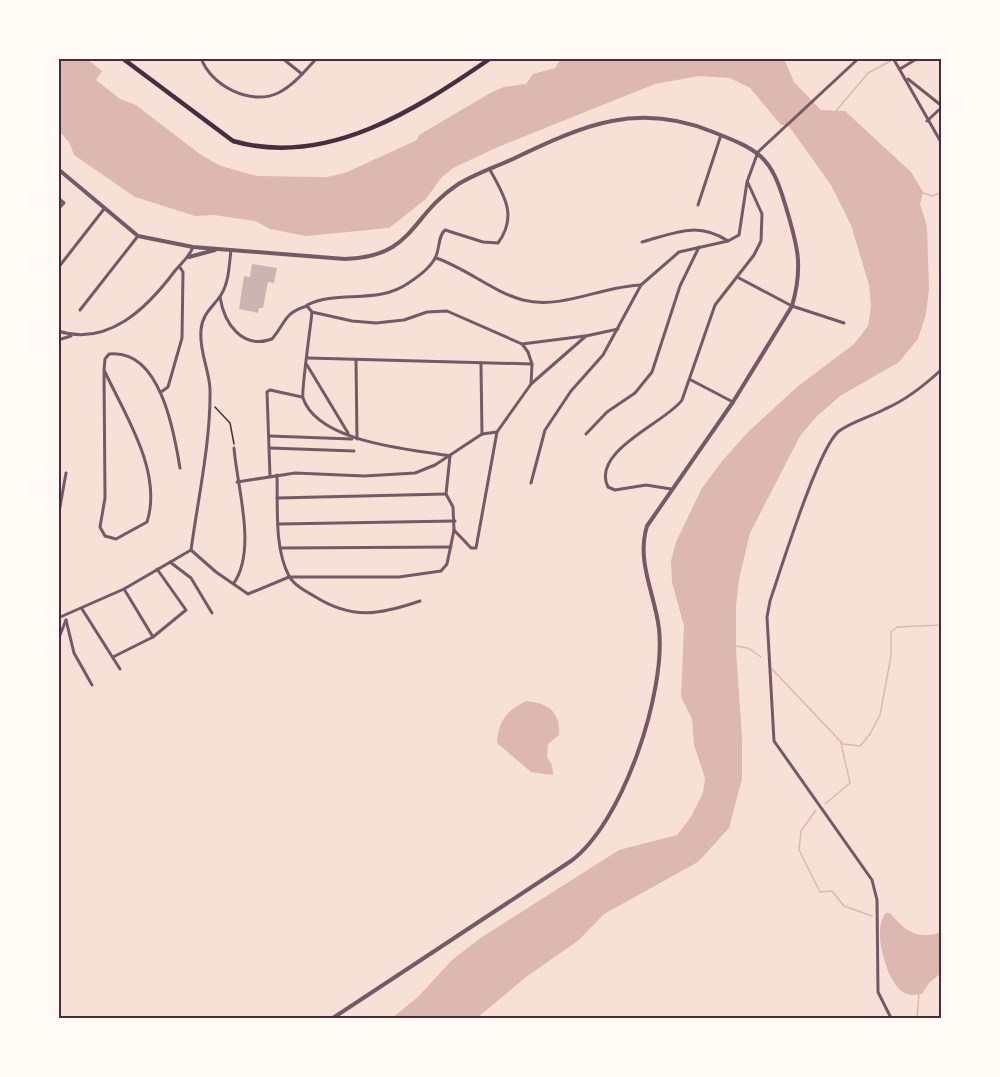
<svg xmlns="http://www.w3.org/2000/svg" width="1000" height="1077" viewBox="0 0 1000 1077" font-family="'Exo 2',sans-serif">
  <rect width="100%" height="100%" fill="#f7e1d7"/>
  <g fill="#dcb8b0">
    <polygon points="59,59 87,59 102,71 96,80 120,99 136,105 201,155 221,166 257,176 327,177 345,173 417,140 419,135 492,92 504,87 526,84 533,74 555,68 561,59 784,59 794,82 821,110 845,111 911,172 923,192 920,204 927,226 929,289 926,314 918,339 899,362 840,396 816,417 800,436 750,533 739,579 736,606 736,650 742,737 742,779 729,828 698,862 604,914 579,940 526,977 477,1018 392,1018 418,997 452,960 482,937 619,850 677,835 691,817 703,793 705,778 694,745 692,719 681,697 684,626 672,582 671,561 676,542 702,488 723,460 747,433 797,387 854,344 868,326 871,306 869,285 851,225 831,185 788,125 781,125 750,88 730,78 699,76 655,84 498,147 453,168 441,178 426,199 389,228 306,236 270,229 255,221 214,215 195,216 135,197 74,155 69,142 59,131"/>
    <path d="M526,701C547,703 561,711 559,735L548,744L547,757L552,765L553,775L531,772L497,743C498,722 506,711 526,701Z"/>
    <path d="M886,913H890C904,930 918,941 941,932V973L929,983L922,994C915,995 909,996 903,992C887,982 871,928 886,913Z"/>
  </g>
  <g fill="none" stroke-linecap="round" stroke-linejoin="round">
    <g stroke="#dcb8b0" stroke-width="1.5">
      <polyline points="836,111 868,73 894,59"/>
      <polyline points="923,193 932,196 942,192"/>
      <polyline points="735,646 748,648 761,657"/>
      <polyline points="772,669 843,744 860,746 870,734 880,715 891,656 891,632 897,627 942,625"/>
      <polyline points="825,804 850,783 841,743"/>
      <polyline points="816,810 801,831 799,850 820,892 832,891 844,906 872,916"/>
      <polyline points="917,1018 919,993"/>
    </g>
  </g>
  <polygon fill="#ccb4b1" points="252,264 277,268 274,283 268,282 263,308 259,308 258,313 239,309 244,276 250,277"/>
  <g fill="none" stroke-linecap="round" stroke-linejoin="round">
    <polyline stroke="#4a2c40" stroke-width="1.5" points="215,407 230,423 234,444"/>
    <g stroke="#755966" stroke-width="3">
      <path d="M201,58C211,86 251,106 278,93C293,86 306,70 317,58"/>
      <polyline points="282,58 302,74"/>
      <polyline points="893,58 942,144"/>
      <polyline points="900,69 918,58"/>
      <polyline points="908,79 942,106"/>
      <polyline points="927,121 942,107"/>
      <polyline points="58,198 64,203 58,209"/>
      <polyline points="698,205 721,135"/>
      <path d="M642,242C675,233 697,221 728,241"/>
      <path d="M436,258C466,268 495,293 523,300C562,310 602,286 641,285"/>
      <polyline points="58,268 104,209"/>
      <polyline points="739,278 792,306 844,323"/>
      <path d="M220,297C224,323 242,350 272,339C286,323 283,313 307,306L312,312L352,321L376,323L404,320L427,312L447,311L522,344L528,352L532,364L531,384L497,432L476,548H471L454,530"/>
      <path d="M307,305C339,289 377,306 410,282C419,276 432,266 436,256C440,247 438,236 445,230L483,242L498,243C518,216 504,195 490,170"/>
      <polyline points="80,310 138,236"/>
      <path d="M312,312C311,324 301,392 303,398C318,443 411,449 450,456"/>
      <path d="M58,331C108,347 147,308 174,272C181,263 189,258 193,247"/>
      <polyline points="58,340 71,336"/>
      <polyline points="522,344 585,336"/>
      <polyline points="308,358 532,364"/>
      <polyline points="356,360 357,439"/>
      <polyline points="481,364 482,434"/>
      <polyline points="307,365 348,433"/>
      <path d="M104,370C125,415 163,472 147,522L116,539L105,536L100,527L105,498L104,370L105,359L109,354C160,348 174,431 180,468"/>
      <polyline points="691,380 733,402"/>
      <polyline points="531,384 586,336 618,329"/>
      <polyline points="161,392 168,387 182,338 183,272 179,266"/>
      <polyline points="482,434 497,432"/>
      <polyline points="586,434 607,412 635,393 652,372 680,286 699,247"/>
      <polyline points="270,436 352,439"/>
      <polyline points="270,448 354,451"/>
      <path d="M277,475C278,506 274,548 289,576C294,585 305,591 314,596C352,620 379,615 420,601"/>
      <polyline points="270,476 267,392 270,390 302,397"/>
      <polyline points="237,482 295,473 364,476 415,473 435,465 482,434"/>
      <polyline points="531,483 545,430 571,391 603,355 641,285 679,252 728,241 739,235 747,182 758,152 859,58"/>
      <path d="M671,489L646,485L615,490L608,487C590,451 667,422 682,400L715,305L754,255L761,241L762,214L748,183"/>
      <polyline points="277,498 446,494"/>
      <polyline points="58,518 66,473"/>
      <polyline points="279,524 455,521"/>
      <polyline points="281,548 451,547"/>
      <polyline points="191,550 216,572 248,594 289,577 399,577 441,571 447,564 454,530 453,507 446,494 450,456"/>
      <polyline points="170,562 191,578 212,613"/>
      <path d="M234,583C257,549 237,487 234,448"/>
      <polyline points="124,589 153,637"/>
      <polyline points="82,609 120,669"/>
      <path d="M58,618L124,589L191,550C198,499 211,440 210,389C209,369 199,351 201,330C202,314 213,307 221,295C229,282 229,266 231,250"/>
      <polyline points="66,620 74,653 92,685"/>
      <polyline points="58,640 66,620"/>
      <polyline points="113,657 153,637 186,610 157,569"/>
      <path d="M891,1018L878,992L877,900L872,880L774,741L767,617L770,601C781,569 818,448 839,431C853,421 870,417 885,409C906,400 925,385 942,369"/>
    </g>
    <g stroke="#755966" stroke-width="4">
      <path d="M58,169L138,236L193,247L345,259C414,257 410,216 457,185C474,174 496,167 515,158C584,125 638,101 713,132C759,150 771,156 785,204C797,244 804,265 792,306L733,402L647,526C636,562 655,594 659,629C666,692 623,823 571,861L333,1018"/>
      <polyline points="189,257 215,250"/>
    </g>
    <path stroke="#4a2c40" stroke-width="4.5" d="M122,58L233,141C327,168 417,109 491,58"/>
  </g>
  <rect width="1000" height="1077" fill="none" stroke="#fffaf5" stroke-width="120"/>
  <rect x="60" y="60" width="880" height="957" fill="none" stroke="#4a2c40" stroke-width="2"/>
</svg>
